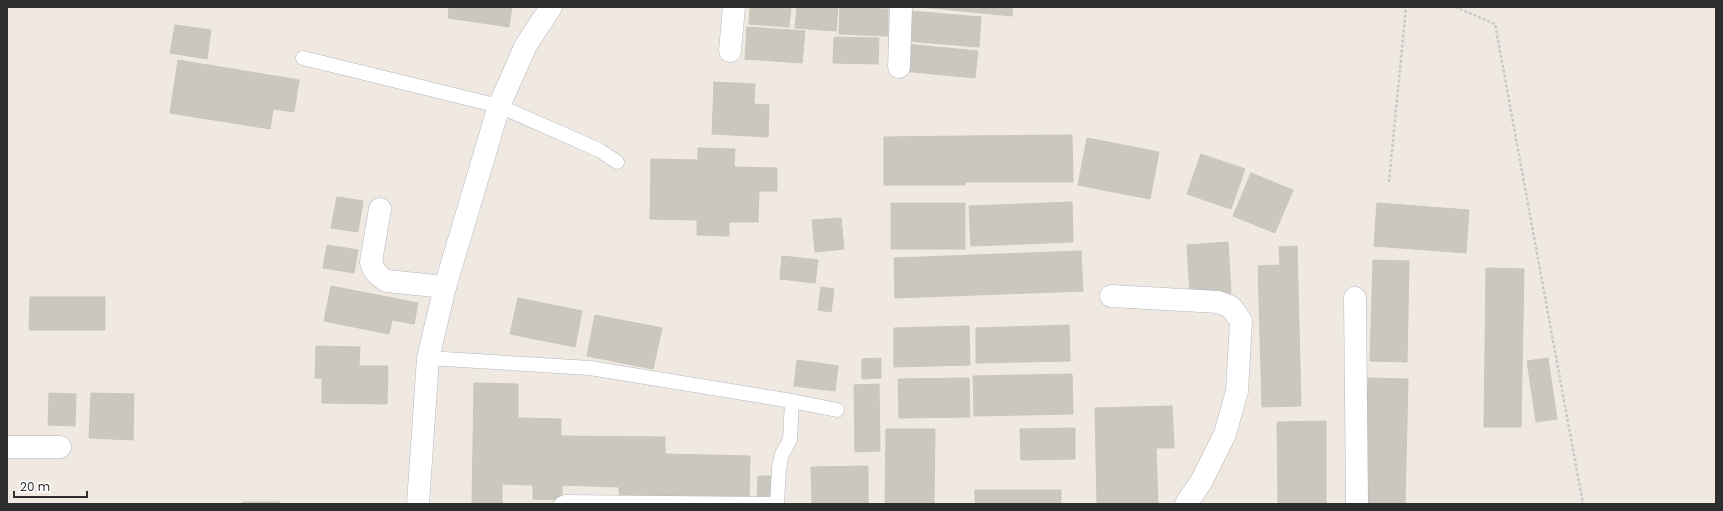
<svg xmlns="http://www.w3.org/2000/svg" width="1723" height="511" viewBox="0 0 1723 511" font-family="Poppins,sans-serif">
  <rect width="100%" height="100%" fill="#efe9e1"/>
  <g fill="#cbc7bf" stroke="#cbc5ba">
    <polygon points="449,7 512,7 509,27 448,18"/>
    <polygon points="750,7 791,7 789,27 749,24"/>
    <polygon points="797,7 838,7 836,31 795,28"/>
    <polygon points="840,7 888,9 888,36 839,34"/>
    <polygon points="921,7 1013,7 1012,16"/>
    <polygon points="910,11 981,17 979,47 907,41"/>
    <polygon points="175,25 211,30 207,59 170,53"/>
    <polygon points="747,27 805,31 802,63 745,59"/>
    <polygon points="834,37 879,38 878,64 833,63"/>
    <polygon points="905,44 978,51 975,78 903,71"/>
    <polygon points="178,60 299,80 294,112 273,109 270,129 170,113"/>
    <polygon points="714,82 755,84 754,104 769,105 768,137 712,134"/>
    <polygon points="1072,135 1073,182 965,182 964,136"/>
    <polygon points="964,136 965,185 884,185 884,137"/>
    <polygon points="1087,138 1159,152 1150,199 1078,185"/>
    <polygon points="698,148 735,149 734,167 777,168 777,191 759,191 758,222 729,222 729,236 697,235 697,220 650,219 651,159 698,160"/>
    <polygon points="1201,154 1245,169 1231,209 1187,194"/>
    <polygon points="1251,173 1293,190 1275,233 1233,216"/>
    <polygon points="337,197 363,201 358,232 331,228"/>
    <polygon points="1072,202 1073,242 971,246 969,206"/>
    <rect x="891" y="203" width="74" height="46"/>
    <polygon points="1377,203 1469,210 1466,253 1374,246"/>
    <polygon points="841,218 844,249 815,252 812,220"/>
    <polygon points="1228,242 1231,293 1190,295 1187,245"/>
    <polygon points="327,245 358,250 354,273 323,268"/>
    <polygon points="1297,246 1301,406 1262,407 1258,266 1280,265 1279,247"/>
    <polygon points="1081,251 1083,291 895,298 894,258"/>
    <polygon points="782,256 818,260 815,283 780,279"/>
    <polygon points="1373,260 1409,261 1407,362 1370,361"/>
    <polygon points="1486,268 1524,269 1521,427 1484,427"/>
    <polygon points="331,286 418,303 414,324 392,320 389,334 324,321"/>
    <polygon points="821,287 834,289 831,312 818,310"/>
    <polygon points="30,297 105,297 105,330 29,330"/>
    <polygon points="518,298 582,311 575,347 510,334"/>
    <polygon points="595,315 662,328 653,369 587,356"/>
    <polygon points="1069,325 1070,361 976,363 976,328"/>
    <polygon points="969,326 970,365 894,367 894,328"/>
    <polygon points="316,346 360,347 359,366 388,366 387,404 322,403 322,378 315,378"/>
    <polygon points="881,358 881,378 862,379 862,359"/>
    <polygon points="1548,358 1557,419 1536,422 1527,361"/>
    <polygon points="797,360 838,366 835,391 794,386"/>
    <polygon points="1072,374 1073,414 974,416 973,376"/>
    <polygon points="969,378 970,417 899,418 898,379"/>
    <polygon points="1368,378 1408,379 1405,504 1365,504"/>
    <polygon points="474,383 518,384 518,418 561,419 561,436 665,437 665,454 750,456 749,501 619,499 619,487 562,485 562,500 533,499 533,485 502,484 502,504 472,504"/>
    <polygon points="879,384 880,451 855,452 854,385"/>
    <polygon points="49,393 76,394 75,426 48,425"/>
    <polygon points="91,393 134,394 133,440 89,438"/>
    <polygon points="1172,406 1174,448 1156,448 1158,504 1097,504 1095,408"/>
    <polygon points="1326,421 1326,504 1278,504 1277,422"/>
    <polygon points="1075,428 1075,459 1021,460 1020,429"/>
    <polygon points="886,429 935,429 934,504 885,504"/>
    <polygon points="868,466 868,504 812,504 811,467"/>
    <polygon points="758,476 777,476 776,501 757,500"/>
    <rect x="975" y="490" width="86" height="14"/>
    <rect x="243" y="502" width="36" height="2"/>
  </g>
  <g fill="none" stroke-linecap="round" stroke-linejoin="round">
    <defs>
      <g id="lane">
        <polyline points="303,58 499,106 599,150 617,162"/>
        <polyline points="428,358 590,368 792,401 837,410"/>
        <polyline points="561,504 565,502 777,504"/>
        <polyline points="777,504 779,468 782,454 790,440 792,401"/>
      </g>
      <g id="street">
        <polyline points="730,51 734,7"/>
        <polyline points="899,67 901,7"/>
        <path d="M380,209L371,262C374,272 378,276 387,281L445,287"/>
        <polyline points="1111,296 1218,302 1231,307 1241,321 1237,391 1225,434 1201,482 1186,504"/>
        <polyline points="1355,298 1357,504"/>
        <polyline points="7,447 60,447"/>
        <polyline points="418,504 428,358 445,287 499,106 526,45 551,7"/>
      </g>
    </defs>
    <use href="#lane" stroke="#b4b7c1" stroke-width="15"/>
    <use href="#street" stroke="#b4b7c1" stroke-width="23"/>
    <g stroke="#c9c9c9" stroke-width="2.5" stroke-dasharray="3 2" stroke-linecap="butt">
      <polyline points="1455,7 1495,24 1583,504"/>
      <polyline points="1389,182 1406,7"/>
    </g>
    <use href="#lane" stroke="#fff" stroke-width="14"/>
    <use href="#street" stroke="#fff" stroke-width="22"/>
  </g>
  <rect width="1723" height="511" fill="none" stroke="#2e2e2e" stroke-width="16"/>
  <path d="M14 491v6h73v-6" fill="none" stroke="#2e2e2e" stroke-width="2"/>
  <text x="20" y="491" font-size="12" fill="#2e2e2e" stroke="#ffffff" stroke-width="3" paint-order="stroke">20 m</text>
</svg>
